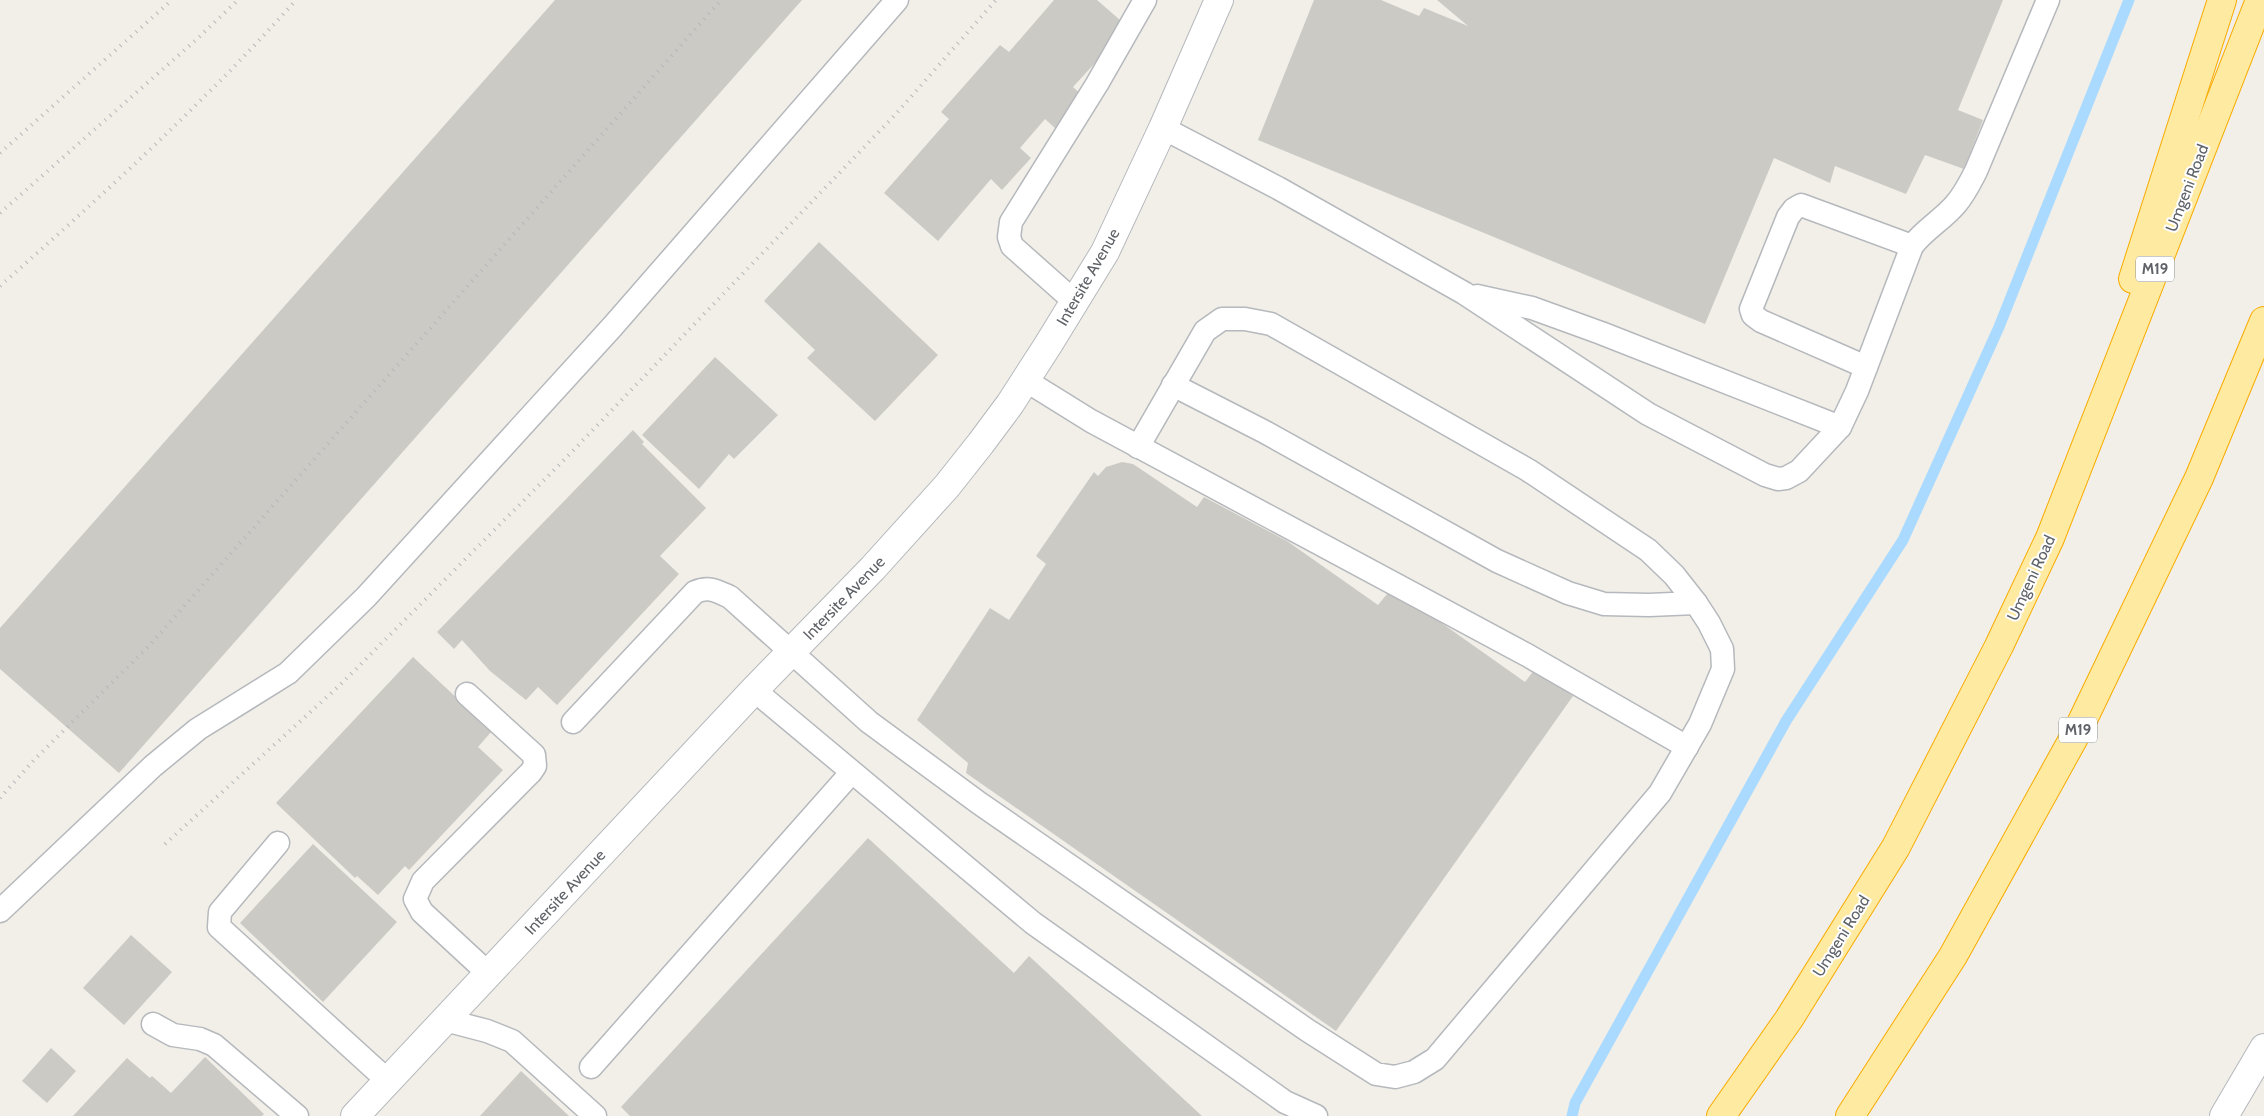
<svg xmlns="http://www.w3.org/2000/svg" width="2264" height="1116" viewBox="0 0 2264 1116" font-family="Cabin,sans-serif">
  <rect width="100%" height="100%" fill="#f1efe8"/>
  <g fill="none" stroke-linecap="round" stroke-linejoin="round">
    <polyline stroke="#aadaff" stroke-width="11" points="1572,1116 1575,1103 1786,721 1903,540 1999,327 2129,0"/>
  </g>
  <g fill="#cccac5">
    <polygon points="555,0 802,0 119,773 0,669 0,628"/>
    <polygon points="1054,0 1097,0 1128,27 1073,87 1084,97 1056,129 1045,119 1020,148 1031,158 1002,190 991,179 938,241 884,193 949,119 941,112 1000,45 1009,52"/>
    <polygon points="1314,0 1381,0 1419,16 1424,8 1468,26 1437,0 2003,0 1958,110 1983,120 1964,169 1925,155 1906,194 1835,166 1830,183 1774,158 1705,324 1258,140"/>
    <polygon points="819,242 938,355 875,421 807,358 815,350 764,301"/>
    <polygon points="715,357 778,415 734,459 729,454 699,489 642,435"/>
    <polygon points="633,430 644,442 642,444 706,508 660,556 679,574 557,705 538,687 526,700 490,671 462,640 454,649 437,632"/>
    <polygon points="1122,462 1133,464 1197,507 1204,497 1287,541 1378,605 1392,588 1525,682 1535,669 1573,696 1336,1031 966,773 968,763 917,720 990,608 1009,620 1046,564 1036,556 1094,472 1098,476 1106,467"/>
    <polygon points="413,657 492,731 478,747 503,770 409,870 405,866 378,895 357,876 355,878 276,803"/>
    <polygon points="868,838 1014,973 1029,956 1202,1116 630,1116 621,1107"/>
    <polygon points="313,844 397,922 323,1002 240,923"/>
    <polygon points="131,935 172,972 124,1025 83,988"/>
    <polygon points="51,1048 76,1071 47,1103 22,1081"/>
    <polygon points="205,1057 264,1114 262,1116 73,1116 127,1058 150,1078 152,1076 171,1093"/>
    <polygon points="521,1071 569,1116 480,1116"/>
  </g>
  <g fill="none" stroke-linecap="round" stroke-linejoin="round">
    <defs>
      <g id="service">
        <path d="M1163,128L1278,188L1464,293L1648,414L1765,475L1778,479L1786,478L1799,471L1840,427L1857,391L1912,246C1924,230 1942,220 1955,205C1964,195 1970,183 1976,171L2048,0"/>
        <polyline points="1477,296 1532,308 1601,333 1840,427"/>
        <polyline points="1075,302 1012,246 1009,237 1011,222 1097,84 1145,0"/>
        <polyline points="1866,367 1761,321 1753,315 1751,309 1788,217 1794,209 1801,205 1912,246"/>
        <polyline points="1025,380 1091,421 1527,655 1687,747"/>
        <polyline points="1173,385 1263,431 1497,561 1568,593 1604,604 1649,605 1696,603"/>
        <polyline points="754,690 1033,923 1285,1102 1316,1116"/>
        <polyline points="467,694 534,755 535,766 531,772 423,881 415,899 422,912 489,974"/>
        <path d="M573,722L695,592C709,586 717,591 730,597L869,722L979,803L1307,1030L1376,1074L1395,1077L1414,1072L1435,1059L1660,793L1700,724L1723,669L1722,649L1709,623L1696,603L1674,575L1648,550L1528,470L1271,324L1245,319H1222L1205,331L1138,447"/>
        <polyline points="278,843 220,912 219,927 388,1081"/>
        <polyline points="0,911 153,766 198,729 288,673 366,597 613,326 897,0"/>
        <polyline points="445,1020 487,1031 512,1041 595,1116"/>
        <polyline points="153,1024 173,1035 200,1039 214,1045 297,1116"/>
        <polyline points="591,1067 851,773"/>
      </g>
      <g id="minor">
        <polyline points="355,1116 754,690 873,568 947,486 981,443 1010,404 1048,345 1105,252 1163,128 1219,0"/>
        <polyline points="2224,1116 2264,1048"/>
      </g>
      <g id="trunk">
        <polyline points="2133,279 2222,0"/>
        <polyline points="1721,1116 1789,1019 1896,847 1999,646 2050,538 2260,0"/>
        <polyline points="1850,1116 1953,956 2077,732 2199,478 2264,321"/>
      </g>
    </defs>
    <use href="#service" stroke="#b5b8bc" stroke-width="25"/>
    <use href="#minor" stroke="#b5b8bc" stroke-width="30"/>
    <use href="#trunk" stroke="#f9ab00" stroke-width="30"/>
    <use href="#service" stroke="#fff" stroke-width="22"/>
    <use href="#minor" stroke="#fff" stroke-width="28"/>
    <use href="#trunk" stroke="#feeaa1" stroke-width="28"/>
    <g stroke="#b6b7b8" stroke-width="4" stroke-dasharray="1 6" stroke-linecap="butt">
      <polyline points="0,153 172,0"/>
      <polyline points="0,213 197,39 238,0"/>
      <path d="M0,286C103,195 204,103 296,0"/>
      <polyline points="0,798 34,760 148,647 721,0"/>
      <polyline points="165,844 339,686 564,460 895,115 996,0"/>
    </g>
  </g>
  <g text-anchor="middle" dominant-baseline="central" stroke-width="4" stroke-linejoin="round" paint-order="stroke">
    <g fill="#fff" stroke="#8f9295" stroke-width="1">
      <rect x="2136" y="256.5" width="38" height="25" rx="4"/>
      <rect x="2059" y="717.5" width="38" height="25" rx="4"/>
    </g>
    <g font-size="15" font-weight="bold" fill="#5f6368">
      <text x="2155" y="269">M19</text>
      <text x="2078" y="730">M19</text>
    </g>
    <g font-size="16" fill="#5f6368" stroke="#fff">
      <text transform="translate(2187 188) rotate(-69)">Umgeni Road</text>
      <text transform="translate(1088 277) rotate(-60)">Intersite Avenue</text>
      <text transform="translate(2031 578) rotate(-65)">Umgeni Road</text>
      <text transform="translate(844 598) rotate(-46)">Intersite Avenue</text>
      <text transform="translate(565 892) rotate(-47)">Intersite Avenue</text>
      <text transform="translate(1841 936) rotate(-58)">Umgeni Road</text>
    </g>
  </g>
</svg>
